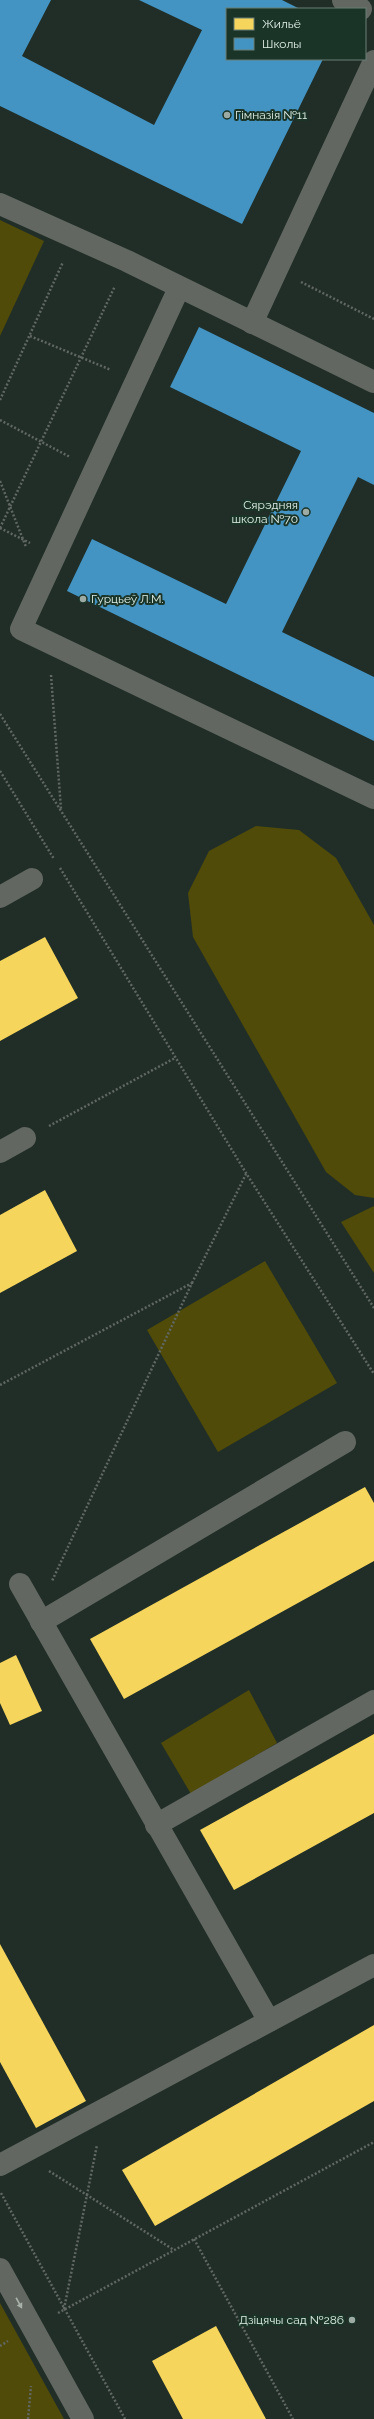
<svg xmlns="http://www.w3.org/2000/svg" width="374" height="2419" viewBox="0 0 374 2419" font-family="Raleway,sans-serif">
  <rect width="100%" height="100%" fill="#202e27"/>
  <g fill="#504b09">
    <polygon points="0,220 44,241 0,336"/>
    <polygon points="256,826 299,830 336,858 374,925 374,1198 355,1195 326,1172 193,937 188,893 209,851"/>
    <polygon points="374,1206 374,1273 341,1222"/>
    <polygon points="265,1261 337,1383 218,1452 147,1330"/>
    <polygon points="249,1690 277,1743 191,1794 161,1743"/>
    <polygon points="0,2303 64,2419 0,2419"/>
  </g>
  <g fill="#f6d55c">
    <polygon points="45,937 78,998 0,1041 0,961"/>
    <polygon points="45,1190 77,1251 0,1293 0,1215"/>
    <polygon points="365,1487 374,1503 374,1561 124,1699 90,1639"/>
    <polygon points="16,1655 42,1711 10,1725 0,1703 0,1663"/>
    <polygon points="374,1734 374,1813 234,1890 200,1830"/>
    <polygon points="0,1944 86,2101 36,2128 0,2062"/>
    <polygon points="374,2025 374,2101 155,2226 122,2170"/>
    <polygon points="216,2326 266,2419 183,2419 152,2361"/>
  </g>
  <g fill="#4393c3">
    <polygon points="0,0 51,0 22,56 154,125 202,30 139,0 282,0 300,9 227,9 227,59 323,59 242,224 0,106"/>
    <polygon points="199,327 374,413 374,485 358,477 282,632 374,677 374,741 67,591 92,539 226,604 301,451 170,387"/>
  </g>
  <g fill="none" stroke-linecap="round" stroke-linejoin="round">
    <g stroke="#616762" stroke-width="2.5" stroke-dasharray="2 2" stroke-linecap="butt">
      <polyline points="301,282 374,319"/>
      <polyline points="30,336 111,370"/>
      <polyline points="0,400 63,262"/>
      <polyline points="0,420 70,457"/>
      <polyline points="0,481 26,547"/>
      <polyline points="0,528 115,286"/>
      <polyline points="0,528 30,543"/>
      <polyline points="51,675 61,809"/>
      <polyline points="0,714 374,1308"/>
      <polyline points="0,771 54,859"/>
      <polyline points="60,868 246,1173 374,1374"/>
      <polyline points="49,1126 175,1058"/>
      <polyline points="192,1283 246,1174"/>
      <polyline points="0,1385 192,1283 52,1581"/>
      <polyline points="49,2171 174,2250"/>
      <polyline points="1,2193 125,2419"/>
      <polyline points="194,2239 293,2419"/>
      <polyline points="64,2309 97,2145"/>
      <polyline points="58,2313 374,2142"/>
      <polyline points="0,2346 8,2341"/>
      <polyline points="28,2419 31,2386"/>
    </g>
    <g stroke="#636762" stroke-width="22">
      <polyline points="343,0 361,9"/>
      <polyline points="0,204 127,261 374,382"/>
      <polyline points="179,288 21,629 374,798"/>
      <polyline points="252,323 374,61"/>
      <polyline points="0,897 32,879"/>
      <polyline points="0,1152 25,1138"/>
      <polyline points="20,1584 269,2021"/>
      <polyline points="41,1622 345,1442"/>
      <polyline points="156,1825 374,1701"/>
      <polyline points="0,2165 374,1965"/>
      <polyline points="0,2269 83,2419"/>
    </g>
  </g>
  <defs><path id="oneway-solid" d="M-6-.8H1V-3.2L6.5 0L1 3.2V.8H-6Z"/></defs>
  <use fill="#a8b2ab" href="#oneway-solid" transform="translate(19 2303) rotate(61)"/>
  <g fill="#9daba4" stroke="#1a3428" stroke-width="1.5">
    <circle cx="227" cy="115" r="4"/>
    <circle cx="306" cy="512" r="4"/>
    <circle cx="83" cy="599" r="4"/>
    <circle cx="352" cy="2320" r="4"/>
  </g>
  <g text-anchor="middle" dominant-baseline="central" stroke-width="4" stroke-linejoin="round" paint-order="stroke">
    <g font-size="12" fill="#e0efe7" stroke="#1a3428" text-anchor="start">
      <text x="235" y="115">Гімназія №11</text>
      <text x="298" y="505" text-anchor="end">Сярэдняя<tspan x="298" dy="14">школа №70</tspan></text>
      <text x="91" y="599">Гурцьеў Л.М.</text>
      <text x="344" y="2320" text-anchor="end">Дзіцячы сад №286</text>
    </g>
  </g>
  <rect x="226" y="8" width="140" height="52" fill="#1a3428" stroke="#697f74"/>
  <rect x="234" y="18" width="20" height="12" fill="#f6d55c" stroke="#697f74"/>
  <text x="262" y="28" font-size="12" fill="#e0efe7">Жильё</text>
  <rect x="234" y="38" width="20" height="12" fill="#4393c3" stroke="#697f74"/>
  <text x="262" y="48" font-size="12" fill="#e0efe7">Школы</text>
</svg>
